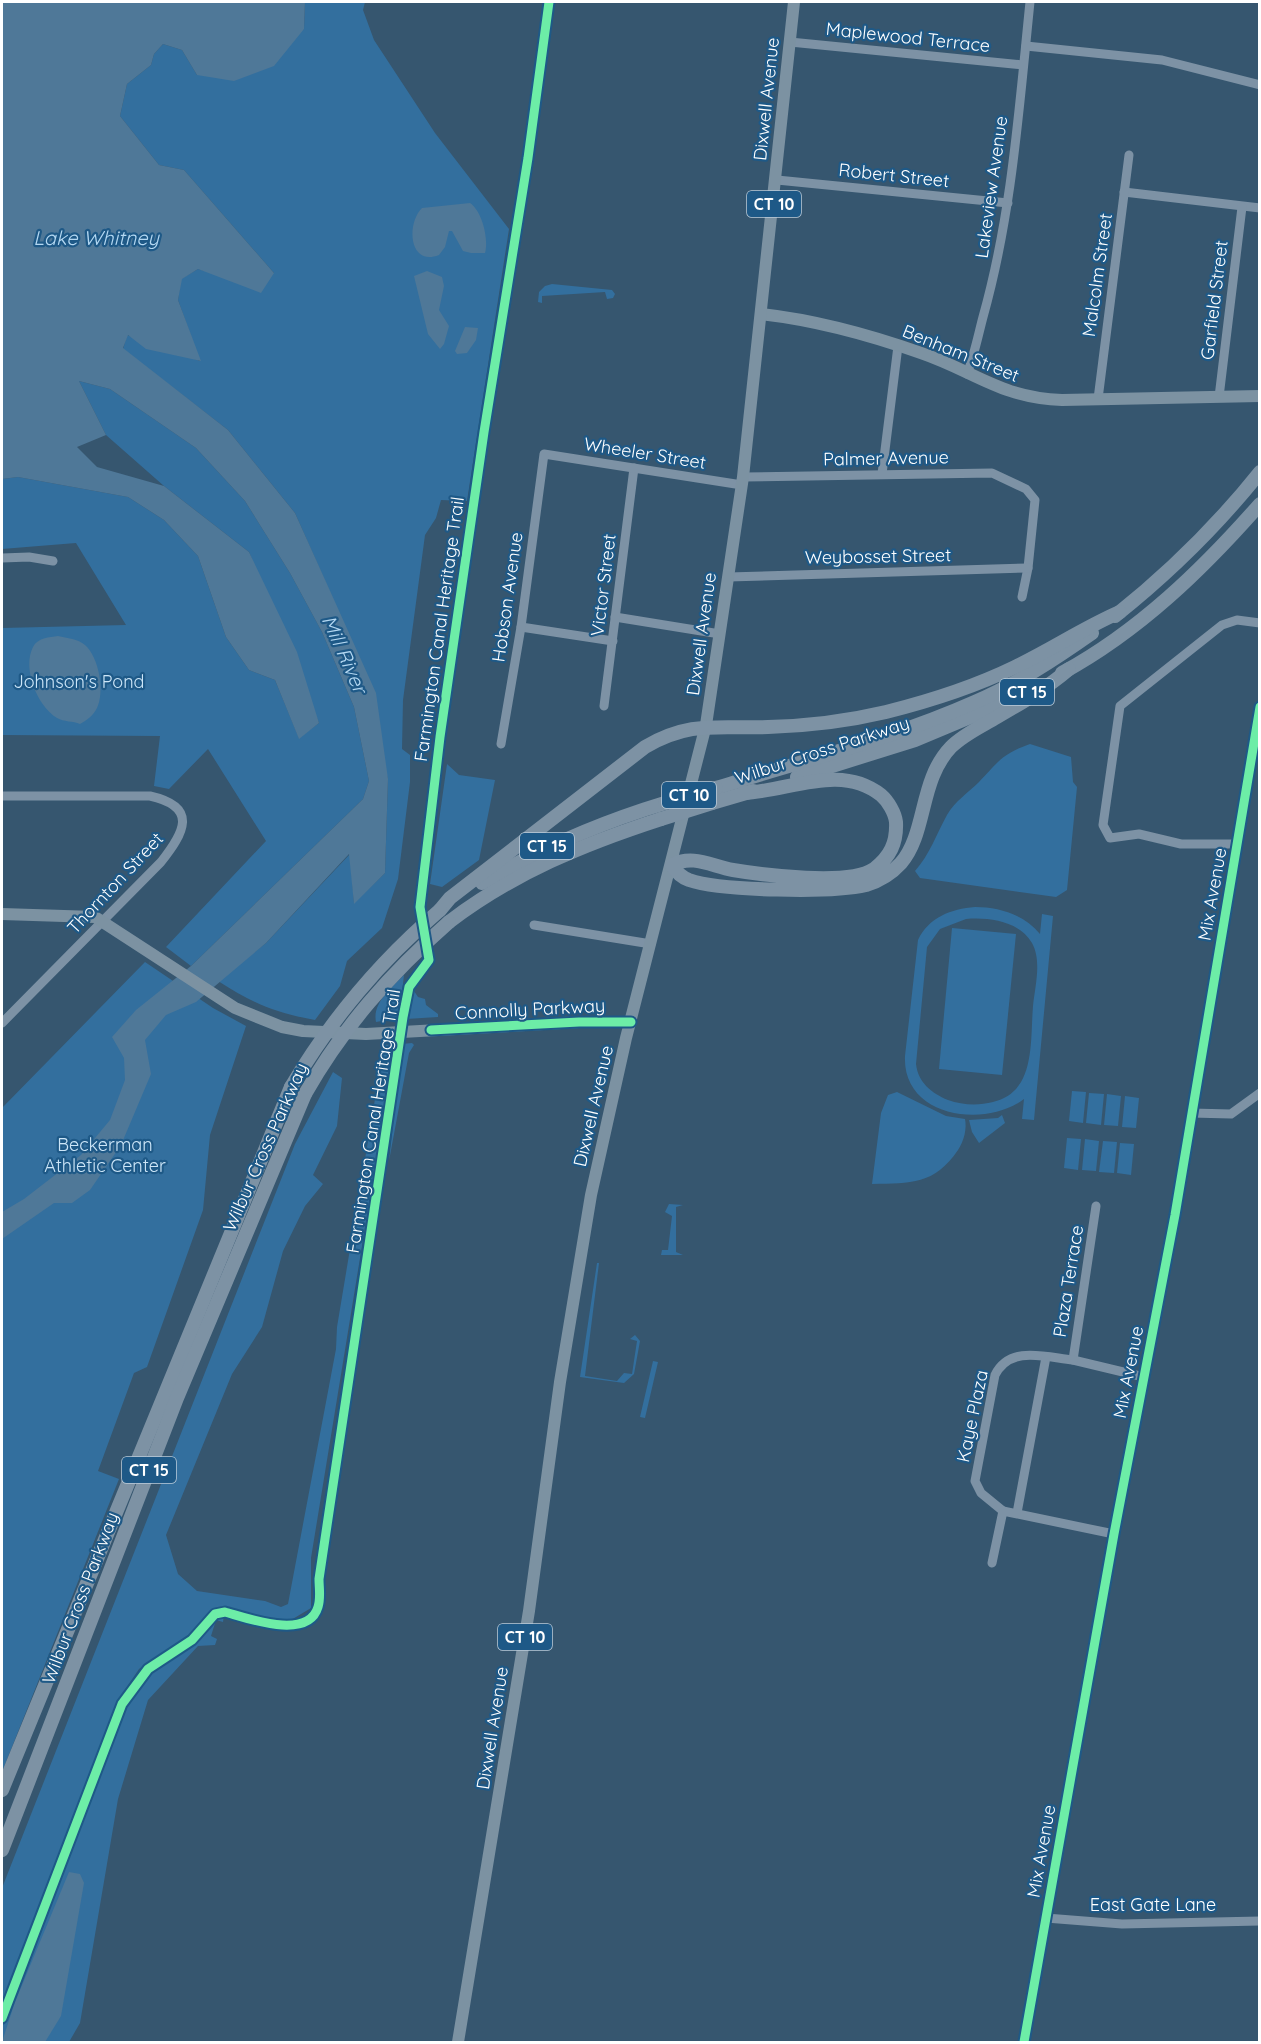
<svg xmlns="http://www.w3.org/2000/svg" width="1261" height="2044" viewBox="0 0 1261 2044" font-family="Quicksand,sans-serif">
  <rect width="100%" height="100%" fill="#36566f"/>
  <g fill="#336f9e" fill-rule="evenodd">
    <path d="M305,2H365L363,10L374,40L435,133L509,229L467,501L441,500L436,518L425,535L403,700L402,749L410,755V782L398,879L382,928L347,961L340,986L315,1020C276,1013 252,1003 218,981L266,943L350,854L354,903L385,873L388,779L333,599L295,513L228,430L123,349L127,335L200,361L178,300L181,279L198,269L219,275L274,273L184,170L159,165L120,116L127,84L151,65L154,54L163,44L182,50L197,75L304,29Z"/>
    <polygon points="552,284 612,290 615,294 613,298 607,299 605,292 542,296 542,303 538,302 539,292 545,286"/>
    <polygon points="79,381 110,389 196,448 245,501 290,573 322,632 354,707 369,781 363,799 191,966 166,947 266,841 208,749 169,789 154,786 160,736 2,735 2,628 126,625 76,543 2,549 2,479 18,477 128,497 164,520 198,556 226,637 249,670 275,680 299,738 319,723 249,552 164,486 106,435"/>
    <path d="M1030,744L1071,757L1073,782L1077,787L1067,890L1056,897L920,878L915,871C930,854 936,835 947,815C955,801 968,793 979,782C999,761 1002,754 1030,744Z"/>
    <polygon points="447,764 459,775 495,780 479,860 442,887 430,884"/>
    <path d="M975,907C1000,907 1024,915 1040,934L1042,914L1053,916L1034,1120L1022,1119L1024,1099C985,1129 902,1117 905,1056L918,940C929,917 951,909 975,907ZM966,919C989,917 1019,921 1032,943C1042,961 1035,986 1033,1006C1030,1042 1036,1092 993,1102C978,1106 962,1105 948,1100C931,1093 918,1082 916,1064L927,947L940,929Z"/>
    <polygon points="952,928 1016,934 1002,1075 939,1069"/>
    <polygon points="145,962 213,1008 246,1026 210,1135 203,1210 147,1367 134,1373 98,1471 119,1479 2,1772 2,1108"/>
    <path d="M404,975L399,1018L376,1022C372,1003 392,987 404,975Z"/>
    <polygon points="414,991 418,997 425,999 426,1005 438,1014 438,1017 406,1019"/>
    <polygon points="412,1043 414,1045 409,1053 389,1161 402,1044"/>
    <polygon points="395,1044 311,1558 311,1608 291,1620 280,1622 224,1608 214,1610 194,1631 139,1669 117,1702 2,2004 2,1888 295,1144 333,1072 342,1078 337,1126 313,1175 323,1184 305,1206 283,1251 262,1327 232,1374 166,1535 178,1574 197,1591 265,1601 281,1607 288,1604 336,1349 337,1327 384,1045"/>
    <polygon points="1072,1091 1086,1092 1083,1123 1069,1121"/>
    <path d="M897,1092L946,1116L965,1119C967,1129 964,1141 958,1150C934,1185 911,1183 872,1184L881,1113L888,1095Z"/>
    <polygon points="1089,1093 1104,1094 1101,1125 1086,1123"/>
    <polygon points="1107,1094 1121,1096 1118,1126 1104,1125"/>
    <polygon points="1125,1096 1139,1098 1136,1128 1122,1127"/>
    <polygon points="1002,1115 1005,1123 979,1143 972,1132 969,1120 998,1118"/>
    <polygon points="1067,1138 1081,1139 1078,1170 1064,1168"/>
    <polygon points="1085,1139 1099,1141 1096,1171 1082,1170"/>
    <polygon points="1103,1141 1117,1142 1114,1173 1099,1172"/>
    <polygon points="1120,1143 1134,1144 1131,1175 1117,1173"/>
    <polygon points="669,1204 683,1205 676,1207 676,1252 683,1255 661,1255 662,1250 668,1250 672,1216 665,1212"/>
    <polygon points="597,1263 599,1263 585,1376 617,1381 624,1373 632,1374 637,1341 630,1339 635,1335 640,1341 634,1374 624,1383 580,1377"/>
    <polygon points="653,1361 658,1362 645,1418 640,1417"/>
    <polygon points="219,1615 224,1615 223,1622 216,1620 211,1636 217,1639 215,1645 198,1646 148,1700 118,1799 80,2023 69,2042 2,2042 2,2027 128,1705 151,1670 190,1643"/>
  </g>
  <g fill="#4f7898">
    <polygon points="2,2 305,2 304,29 274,66 234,81 197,75 182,50 163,44 154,54 151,65 127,84 120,116 159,165 184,170 274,273 261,293 198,269 182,279 178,300 201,361 146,349 128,335 123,348 228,430 295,513 376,693 388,779 385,873 354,904 349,854 266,943 196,1002 166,1015 145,1040 151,1074 121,1145 90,1190 72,1203 54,1203 2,1239 2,1212 24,1199 81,1155 110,1120 125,1080 124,1058 112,1037 136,1010 191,966 363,799 369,781 354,707 322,632 290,573 245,501 196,448 110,389 79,381 106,435 77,447 97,467 164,486 249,552 297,652 319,723 299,739 275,680 249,670 226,637 198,556 164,520 128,497 18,477 2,479"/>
    <path d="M470,203C482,211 489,239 485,253H471L463,251L452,231H449L445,247L439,255C409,267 406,224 422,208Z"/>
    <polygon points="427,271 442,277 444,286 439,310 449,326 444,344 440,349 428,334 414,276"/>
    <polygon points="465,327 478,328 476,340 467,353 457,354 455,351"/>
    <path d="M58,636C67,638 78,639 85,645C99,657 105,692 97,708C93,716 87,720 80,724C73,721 64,722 57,718C37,706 22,668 33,647C37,638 50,637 58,636Z"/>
    <polygon points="69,1872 80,1874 84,1883 61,2016 45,2042 2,2042 15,2002"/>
  </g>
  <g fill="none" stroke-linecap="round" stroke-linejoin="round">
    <g stroke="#7d92a5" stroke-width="9">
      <polyline points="790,42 1023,65"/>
      <polyline points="1026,46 1162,60 1260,85"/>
      <polyline points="777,180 1008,203"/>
      <polyline points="1124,192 1260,208"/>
      <path d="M967,374C974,356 978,336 983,317C1012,214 1019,108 1030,2"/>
      <polyline points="1219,397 1242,207"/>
      <polyline points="1098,399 1129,155"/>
      <polyline points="882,474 898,346"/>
      <polyline points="743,477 992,473 1026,489 1035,500 1028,568 1022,597"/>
      <polyline points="2,558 29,557 53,561"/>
      <polyline points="728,577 1028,568"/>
      <polyline points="615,617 720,634"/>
      <polyline points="521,627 613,641"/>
      <polyline points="604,706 634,468"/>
      <polyline points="501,744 521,627 544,454 742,485"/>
      <path d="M2,796H150C199,807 184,833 161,862L2,1023"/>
      <polyline points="1237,844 1181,844 1139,834 1110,838 1103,825 1120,706 1222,625 1237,620 1260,623"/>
      <polyline points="534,925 651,944"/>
      <polyline points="1191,1113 1231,1114 1260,1093"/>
      <polyline points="1096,1206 1073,1360 1144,1377"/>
      <path d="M1003,1511L981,1493L975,1481L995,1375C1010,1345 1045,1357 1073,1360"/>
      <polyline points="1017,1513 1046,1357"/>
      <polyline points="992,1563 1003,1511 1114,1534"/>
      <polyline points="1046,1918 1122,1924 1260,1921"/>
      <polyline points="1024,2042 1114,1534 1175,1215 1260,707"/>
    </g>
    <g stroke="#7c92a2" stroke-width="12">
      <path d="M761,314C815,320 870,335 921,353C974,371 1001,398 1062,400L1260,396"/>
      <polyline points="2,914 95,917 235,1008 282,1027 303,1031 366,1034 579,1022 631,1022"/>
      <polyline points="458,2042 529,1611 560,1382 591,1195 626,1038 706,725 743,477 794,2"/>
    </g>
    <g stroke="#7d92a4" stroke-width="14">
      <path d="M1115,616C1169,573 1217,526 1260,472"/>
      <path d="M1062,673C1139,631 1202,570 1260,504"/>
      <polyline points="797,777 915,740 1013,699"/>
      <path d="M716,788C802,761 892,739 975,702C1017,684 1055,659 1092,633"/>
      <path d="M744,793C790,791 840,763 881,795C888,801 895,813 896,822C897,843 890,857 874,869C850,886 763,875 733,870C711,866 693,854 672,865C676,872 681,877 689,880C721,891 833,893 866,885C879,881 892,873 901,863C927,833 919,780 951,747C964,734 982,726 997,717C1023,702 1047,688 1069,669"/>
      <polyline points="712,803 753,791"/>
      <path d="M482,883C541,848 599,823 665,803"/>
      <path d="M440,910L450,898L645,747C691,720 719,729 768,727C807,726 848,721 886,712C930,701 974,687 1015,667C1051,650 1083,628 1120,612"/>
      <path d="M449,922C513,873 584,844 661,819"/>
      <polyline points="2,1790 291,1087"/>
      <polyline points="2,1850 177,1398 305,1094"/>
    </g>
    <g stroke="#7d92a4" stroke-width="14">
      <polyline points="665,803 716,788"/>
      <polyline points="661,819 712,803"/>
      <path d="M291,1087C332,1018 379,962 440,910"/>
      <path d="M305,1094C343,1027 391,973 449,922"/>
    </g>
    <defs>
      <g id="cycleway">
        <polyline points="431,1030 579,1022 631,1022"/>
        <path d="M2,2018L122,1704L148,1669L192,1640L215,1614L225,1612C247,1618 308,1641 318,1607C321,1598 319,1588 319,1579L403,1017L409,987L429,960L420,907L440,737L484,432L528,158L549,2"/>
        <polyline points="1024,2042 1114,1534 1175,1215 1260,707"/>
      </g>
    </defs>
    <use href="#cycleway" stroke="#1e5987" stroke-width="13"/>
    <use href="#cycleway" stroke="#6deda7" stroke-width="9"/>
  </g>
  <g text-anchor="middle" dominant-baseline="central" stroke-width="4.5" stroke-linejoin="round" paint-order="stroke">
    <g fill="#1e5987" stroke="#bccddb" stroke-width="1.5">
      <rect x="747" y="191" width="54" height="26" rx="4.5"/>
      <rect x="1000" y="679" width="54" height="26" rx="4.5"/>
      <rect x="662" y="782" width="54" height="26" rx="4.5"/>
      <rect x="520" y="833" width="54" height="26" rx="4.5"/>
      <rect x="122" y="1457" width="54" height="26" rx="4.5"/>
      <rect x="498" y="1624" width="54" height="26" rx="4.5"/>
    </g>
    <g font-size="16" font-weight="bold" fill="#fff">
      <text x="774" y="204">CT 10</text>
      <text x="1027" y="692">CT 15</text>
      <text x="689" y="795">CT 10</text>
      <text x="547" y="846">CT 15</text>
      <text x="149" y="1470">CT 15</text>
      <text x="525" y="1637">CT 10</text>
    </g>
    <g font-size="18" fill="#fff" stroke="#1e5987">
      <text transform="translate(908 37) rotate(6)">Maplewood Terrace</text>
      <text transform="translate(766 99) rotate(-84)">Dixwell Avenue</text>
      <text transform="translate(894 175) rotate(6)">Robert Street</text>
      <text transform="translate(991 187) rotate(-82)">Lakeview Avenue</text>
      <text transform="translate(1097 275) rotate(-82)">Malcolm Street</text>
      <text transform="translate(1214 300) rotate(-83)">Garfield Street</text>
      <text transform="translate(961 353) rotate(22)">Benham Street</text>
      <text transform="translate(645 453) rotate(9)">Wheeler Street</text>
      <text transform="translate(886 458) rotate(-1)">Palmer Avenue</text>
      <text transform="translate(878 556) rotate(-1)">Weybosset Street</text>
      <text transform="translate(603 585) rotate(-83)">Victor Street</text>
      <text transform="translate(507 597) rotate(-82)">Hobson Avenue</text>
      <text transform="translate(439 629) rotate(-82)">Farmington Canal Heritage Trail</text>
      <text transform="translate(701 634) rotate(-82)">Dixwell Avenue</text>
      <text transform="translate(822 750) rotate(-18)">Wilbur Cross Parkway</text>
      <text transform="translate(115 883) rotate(-47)">Thornton Street</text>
      <text transform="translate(1212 894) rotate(-80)">Mix Avenue</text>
      <text transform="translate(530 1009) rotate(-3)">Connolly Parkway</text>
      <text transform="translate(593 1106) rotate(-77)">Dixwell Avenue</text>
      <text transform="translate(373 1121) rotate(-81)">Farmington Canal Heritage Trail</text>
      <text transform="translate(265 1147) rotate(-66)">Wilbur Cross Parkway</text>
      <text transform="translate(1068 1281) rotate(-81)">Plaza Terrace</text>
      <text transform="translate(1128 1372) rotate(-79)">Mix Avenue</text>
      <text transform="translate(972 1416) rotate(-78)">Kaye Plaza</text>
      <text transform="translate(80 1598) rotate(-69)">Wilbur Cross Parkway</text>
      <text transform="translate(492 1728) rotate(-81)">Dixwell Avenue</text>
      <text transform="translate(1041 1851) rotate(-80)">Mix Avenue</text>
      <text x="1153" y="1904">East Gate Lane</text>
    </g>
    <g font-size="18" fill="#cde6f8" stroke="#1e5987">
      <text x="79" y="681">Johnson's Pond</text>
      <text x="105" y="1144">Beckerman<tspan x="105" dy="21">Athletic Center</tspan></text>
    </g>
    <g font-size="20" font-style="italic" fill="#b4d8f2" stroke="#1e5987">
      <text x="96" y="237">Lake Whitney</text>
      <text transform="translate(345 654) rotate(66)">Mill River</text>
    </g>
  </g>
  <rect width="1261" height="2044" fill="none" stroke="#ffffff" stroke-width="6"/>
</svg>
